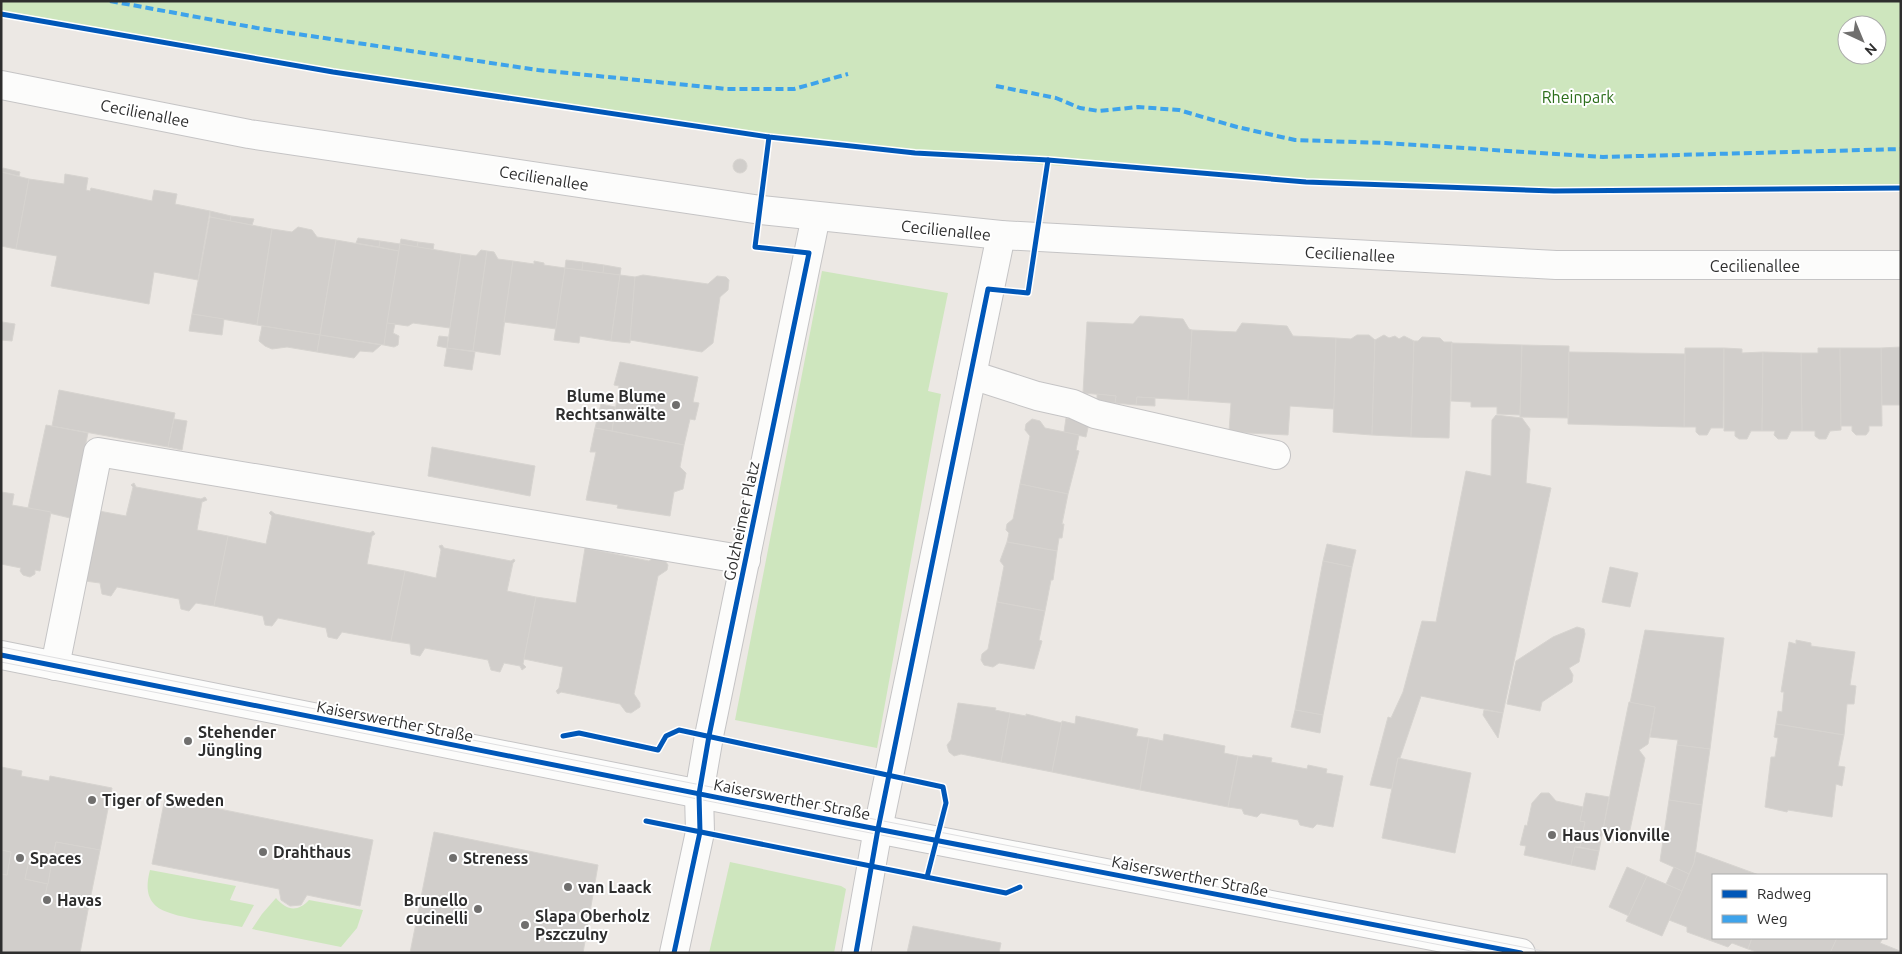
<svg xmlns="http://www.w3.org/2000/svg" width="1902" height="954" viewBox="0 0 1902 954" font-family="Ubuntu,sans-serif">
  <rect width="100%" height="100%" fill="#ece8e4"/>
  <g fill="#cee6be" fill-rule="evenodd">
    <path d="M1,1H1901V190L1552,193L1048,165L767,140L1,15ZM1847,25H1877V55H1847Z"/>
    <polygon points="822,271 948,293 928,391 941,394 877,748 735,720"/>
    <polygon points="730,862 841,886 846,889 834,953 709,953"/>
    <path d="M150,870L236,886L230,900L254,905L242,927C223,923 169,918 156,906C145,896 147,882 150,870Z"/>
    <path d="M276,898C287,911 298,912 309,900L363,910L357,928L341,947L252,929L262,914Z"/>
  </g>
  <g fill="#d1cecb" stroke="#d7d4d0">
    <circle cx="740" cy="166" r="7"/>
    <polygon points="3,168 20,172 19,176 2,172"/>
    <polygon points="1,172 29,179 16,249 1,246"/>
    <polygon points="65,174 88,178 86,190 90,191 91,188 152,201 154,190 177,194 175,204 210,211 198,280 154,272 149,304 51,286 57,256 16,249 29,179 64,184"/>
    <polygon points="210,211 231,216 230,221 210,217"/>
    <polygon points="231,216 254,219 252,225 230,221"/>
    <polygon points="210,217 272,229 257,325 192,314"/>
    <polygon points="298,227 312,230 317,237 336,240 320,335 257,325 272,229 292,232"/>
    <polygon points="358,238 380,241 379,247 356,243"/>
    <polygon points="401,239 418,242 417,247 400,244"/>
    <polygon points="336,240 399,251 384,345 320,335"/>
    <polygon points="380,241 400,244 399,251 379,247"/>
    <polygon points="418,242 434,244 433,250 417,247"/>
    <polygon points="400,244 461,254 450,328 413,323 408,326 387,323"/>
    <polygon points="481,250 487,251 473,351 447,348 461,254 476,256"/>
    <polygon points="487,251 494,252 498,259 513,261 500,355 473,351"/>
    <polygon points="566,260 583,262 582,270 565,268"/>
    <polygon points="513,261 534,264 534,261 544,263 544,265 565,268 556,329 504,322"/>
    <polygon points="583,262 604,265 603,273 582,270"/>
    <polygon points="604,265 621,268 620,275 603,273"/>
    <polygon points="565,268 620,275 611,341 580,336 579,343 554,340"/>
    <polygon points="620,275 635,277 630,343 611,341"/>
    <polygon points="643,275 708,284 717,276 726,277 729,280 728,290 720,297 713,343 702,352 630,340 635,277"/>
    <polygon points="192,314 224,319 222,335 189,331"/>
    <polygon points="1140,316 1183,319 1189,329 1192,330 1188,400 1137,397 1136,405 1115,403 1116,396 1083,393 1087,322 1133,324"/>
    <polygon points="2,322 15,324 12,341 1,340"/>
    <polygon points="387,323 395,324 393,333 399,336 398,345 394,347 384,345"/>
    <polygon points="1242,323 1287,326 1293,336 1336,338 1334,409 1290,406 1288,435 1229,432 1231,403 1188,400 1192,330 1236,332"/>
    <polygon points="262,326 320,335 317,352 287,347 272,349 265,346 259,341"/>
    <polygon points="320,335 381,345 373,352 360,351 354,358 317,352"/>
    <polygon points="1357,335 1369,335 1375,340 1372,435 1333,432 1336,338 1351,339"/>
    <polygon points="1384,335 1389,338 1395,336 1399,339 1404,336 1414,341 1411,437 1372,435 1375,340"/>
    <polygon points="439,336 448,337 447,348 437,346"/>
    <polygon points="1422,337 1440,338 1444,342 1452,342 1449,438 1411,437 1414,341 1418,341"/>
    <polygon points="1452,343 1522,345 1520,415 1497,414 1497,407 1471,407 1471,402 1451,401"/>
    <polygon points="1522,345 1569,346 1568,418 1520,417"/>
    <polygon points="1901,347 1901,405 1882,405 1881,348"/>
    <polygon points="447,348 475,352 472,370 444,366"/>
    <polygon points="1685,348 1724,348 1723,428 1711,428 1707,435 1699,435 1696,432 1696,427 1684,427"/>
    <polygon points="1724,348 1742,349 1742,353 1763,352 1762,431 1751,431 1747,439 1739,439 1735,436 1735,431 1724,431"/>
    <polygon points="1818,348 1840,348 1841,430 1830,431 1826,439 1819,439 1815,436 1815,431 1802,431 1801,353 1818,353"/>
    <polygon points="1840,348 1881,348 1882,426 1869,426 1869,431 1866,435 1856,435 1852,431 1852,426 1841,426"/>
    <polygon points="1569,352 1685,354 1684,427 1568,424"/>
    <polygon points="1763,352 1801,353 1802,431 1791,431 1787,439 1778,439 1774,435 1775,431 1762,431"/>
    <polygon points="620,362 698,377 693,402 699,403 695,420 690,419 684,445 612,431 619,386 614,385"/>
    <polygon points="59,390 175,413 168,447 52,426"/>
    <polygon points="1097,394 1116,396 1115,403 1097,402"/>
    <polygon points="1137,397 1155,398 1155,406 1136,405"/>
    <polygon points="601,404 615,407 612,431 595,428"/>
    <polygon points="1496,415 1522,418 1530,429 1526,483 1551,488 1503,713 1421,696 1400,758 1398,758 1392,789 1370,785 1388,717 1391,718 1403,692 1422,621 1436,622 1466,471 1491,476 1492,420"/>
    <polygon points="1066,418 1089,423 1086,437 1064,432"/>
    <polygon points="174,419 187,421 182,450 168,447"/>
    <polygon points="1032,419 1040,421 1045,428 1079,435 1076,450 1079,451 1068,494 1020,484 1030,436 1025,430 1026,424"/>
    <polygon points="46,425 88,433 70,518 28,508"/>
    <polygon points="595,428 684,445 680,467 686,473 683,489 674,492 670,516 617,508 618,505 586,500 596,452 590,452"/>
    <polygon points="432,447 535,466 530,496 428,476"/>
    <polygon points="134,483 136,487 201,499 205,497 207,500 202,502 197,530 228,536 214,606 196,603 189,611 181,609 179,599 117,587 111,596 102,594 100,583 85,581 99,511 126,516 133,487 131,485"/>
    <polygon points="1020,484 1068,494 1062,524 1064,524 1062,538 1059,538 1057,551 1007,542 1009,533 1006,530 1007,524 1013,519"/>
    <polygon points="1,492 14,494 12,505 51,512 40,571 35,570 35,574 30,577 23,575 20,571 21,568 1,564"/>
    <polygon points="271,511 275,514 370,533 373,531 375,534 372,536 367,564 405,571 391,641 342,632 337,639 328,637 326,628 278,618 272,626 265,625 263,616 214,606 228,536 266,544 272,516 269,513"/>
    <polygon points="1007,542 1057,551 1053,580 1051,580 1045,611 997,602 1004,566 1000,561"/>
    <polygon points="1327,544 1356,550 1352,567 1323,561"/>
    <polygon points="442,545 444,548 511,561 514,559 515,561 513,563 507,591 536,597 523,664 526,667 522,670 520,666 504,663 500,672 491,670 488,660 425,648 420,656 411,654 410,644 391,641 405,571 436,578 441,550 439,546"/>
    <polygon points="588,546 590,549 649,561 658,555 661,555 668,565 667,570 658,576 634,694 640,703 640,707 631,713 626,712 620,704 561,692 558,694 556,691 559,688 563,667 524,659 536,597 576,603 585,548"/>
    <polygon points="1323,561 1352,567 1323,715 1295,710"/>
    <polygon points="1610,567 1638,573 1630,607 1602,602"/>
    <polygon points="997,602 1045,611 1039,640 1042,641 1034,669 999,663 993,667 984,665 981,660 982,654 988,649"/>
    <polygon points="1577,627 1584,629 1585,634 1579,662 1569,668 1573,675 1572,682 1542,702 1540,711 1507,704 1516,661 1553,637"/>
    <polygon points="1645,630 1724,638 1710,749 1677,745 1678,740 1650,737 1655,707 1630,703"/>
    <polygon points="1796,640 1811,643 1811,646 1855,652 1850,685 1856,686 1854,704 1847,704 1844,735 1776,724 1778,711 1782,712 1784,692 1781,692 1789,642 1796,644"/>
    <polygon points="1629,702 1655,707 1648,744 1639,750 1645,758 1630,830 1618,838 1602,834"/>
    <polygon points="958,703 996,708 995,710 1010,713 1001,762 961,754 954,756 949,752 947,745 951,740"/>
    <polygon points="1295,710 1323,715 1320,733 1291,727"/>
    <polygon points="1484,710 1503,713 1498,738 1483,715"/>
    <polygon points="1010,713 1026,716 1026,714 1062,723 1052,772 1001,762"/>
    <polygon points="1076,716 1138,729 1136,736 1149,738 1140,790 1052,772 1062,721 1075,724"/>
    <polygon points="1776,724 1844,735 1838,766 1845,767 1842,786 1836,784 1832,817 1788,810 1787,812 1765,807 1771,757 1775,757 1778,738 1774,737"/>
    <polygon points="1164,734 1225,746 1224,753 1238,756 1228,807 1140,790 1149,738 1163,741"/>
    <polygon points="1677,745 1710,749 1702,805 1669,800"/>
    <polygon points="1253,755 1272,758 1271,762 1307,769 1308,765 1327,769 1326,773 1343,776 1333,827 1317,824 1313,828 1300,825 1298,820 1261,813 1257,817 1244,814 1242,809 1228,807 1238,756 1252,758"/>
    <polygon points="1398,758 1471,773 1455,853 1382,838"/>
    <polygon points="1,767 22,771 21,776 49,781 50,776 112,788 100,850 56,842 52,860 30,856 25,879 48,884 44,901 88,910 80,953 1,952 1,874 7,875 11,852 1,850"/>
    <polygon points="1541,793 1549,793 1556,801 1583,807 1580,821 1585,822 1580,847 1575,847 1571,865 1524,855 1526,846 1520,845 1525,825 1527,826 1532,803"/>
    <polygon points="1586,793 1609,797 1599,851 1580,847 1585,822 1580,821"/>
    <polygon points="165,798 373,840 360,906 307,895 301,905 290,906 281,900 279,889 152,864"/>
    <polygon points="1669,800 1702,805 1694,863 1689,874 1660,861"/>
    <polygon points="434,832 598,865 583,953 410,953"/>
    <polygon points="56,842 100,850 88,910 44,901"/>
    <polygon points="1575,847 1599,851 1595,870 1571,865"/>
    <polygon points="1,850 11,852 7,875 1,874"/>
    <polygon points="1696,852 1759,875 1713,875 1713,938 1752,938 1748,949 1732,943 1728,947 1687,932 1687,927 1669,920 1694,863"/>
    <polygon points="30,856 52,860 48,884 25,879"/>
    <polygon points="1627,867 1647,876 1629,916 1609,907"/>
    <polygon points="1674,867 1689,874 1682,891 1666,884"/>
    <polygon points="1647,876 1682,891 1662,936 1626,921"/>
    <polygon points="913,926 1001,943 999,953 907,953"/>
    <polygon points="1752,938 1837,938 1830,953 1759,953 1748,949"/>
    <polygon points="1837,938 1883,938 1880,943 1900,951 1830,953"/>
  </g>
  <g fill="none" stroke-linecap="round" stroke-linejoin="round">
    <defs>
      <g id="minor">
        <polyline points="1,85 249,134 761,210 1001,235 1556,265 1901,265"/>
        <polyline points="972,375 1037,396 1073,404 1095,414 1276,455"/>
        <polyline points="1,655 851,824 1521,953"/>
        <polyline points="55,666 98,452 746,560"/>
        <polyline points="674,953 700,832 699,794 709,736 816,216"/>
        <polyline points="856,953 878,829 1001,235"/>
      </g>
    </defs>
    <use href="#minor" stroke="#c5c4c5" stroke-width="30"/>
    <use href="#minor" stroke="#fcfcfb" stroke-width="28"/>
    <g stroke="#dfdfe1" stroke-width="1">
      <polyline points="1,647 1553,953"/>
      <polyline points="1,662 1481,953"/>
    </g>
    <g stroke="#3ea3eb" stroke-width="4" stroke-dasharray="8 4" stroke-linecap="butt">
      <polyline points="110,1 257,28 538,70 727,89 794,89 848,74"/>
      <polyline points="996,86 1056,98 1080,108 1099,111 1138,107 1179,110 1237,127 1295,140 1385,143 1603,157 1901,149"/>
    </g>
    <defs>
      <g id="cycleway">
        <polyline points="1,14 333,72 769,137 915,153 1048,160 1306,182 1554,191 1901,188"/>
        <polyline points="1,655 851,824 1521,953"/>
        <polyline points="563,736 579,733 658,750 666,736 679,730 943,787 946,803 927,877"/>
        <polyline points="646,821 1006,893 1020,887"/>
        <polyline points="674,953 700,832 699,794 709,736 809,253 755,247 769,137"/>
        <polyline points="856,953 878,829 988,289 1028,293 1048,160"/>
      </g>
    </defs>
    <use href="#cycleway" stroke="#fff" stroke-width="8"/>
    <use href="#cycleway" stroke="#0057b8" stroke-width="5"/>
  </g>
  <g fill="#706f6e" stroke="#fff" stroke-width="2">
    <circle cx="676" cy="405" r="5"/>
    <circle cx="188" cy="741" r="5"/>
    <circle cx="92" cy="800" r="5"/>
    <circle cx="1552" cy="835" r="5"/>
    <circle cx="263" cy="852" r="5"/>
    <circle cx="20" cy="858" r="5"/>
    <circle cx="453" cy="858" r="5"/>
    <circle cx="568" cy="887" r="5"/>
    <circle cx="47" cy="900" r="5"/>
    <circle cx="478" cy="909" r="5"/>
    <circle cx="525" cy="925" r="5"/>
  </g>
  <g text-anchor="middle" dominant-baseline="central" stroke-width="4" stroke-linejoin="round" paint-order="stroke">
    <g font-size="16" fill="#2c6e1b" stroke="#fff">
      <text x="1578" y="97">Rheinpark</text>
    </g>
    <g font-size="16" fill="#2e2e2e" stroke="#fff">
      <text transform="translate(145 113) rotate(11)">Cecilienallee</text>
      <text transform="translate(544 178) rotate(9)">Cecilienallee</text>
      <text transform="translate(946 230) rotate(6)">Cecilienallee</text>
      <text transform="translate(1350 254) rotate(3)">Cecilienallee</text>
      <text x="1755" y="266">Cecilienallee</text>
      <text transform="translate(741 521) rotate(-78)">Golzheimer Platz</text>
      <text transform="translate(395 721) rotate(11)">Kaiserswerther Straße</text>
      <text transform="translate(792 799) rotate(11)">Kaiserswerther Straße</text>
      <text transform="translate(1190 876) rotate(11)">Kaiserswerther Straße</text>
    </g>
    <g font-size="16" font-weight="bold" fill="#2e2e2e" stroke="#fff" text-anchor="start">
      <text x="666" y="396" text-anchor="end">Blume Blume<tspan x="666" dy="18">Rechtsanwälte</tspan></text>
      <text x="198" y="732">Stehender<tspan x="198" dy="18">Jüngling</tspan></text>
      <text x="102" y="800">Tiger of Sweden</text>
      <text x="1562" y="835">Haus Vionville</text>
      <text x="273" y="852">Drahthaus</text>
      <text x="30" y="858">Spaces</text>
      <text x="463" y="858">Streness</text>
      <text x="578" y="887">van Laack</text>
      <text x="57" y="900">Havas</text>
      <text x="468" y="900" text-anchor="end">Brunello<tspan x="468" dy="18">cucinelli</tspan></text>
      <text x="535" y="916">Slapa Oberholz<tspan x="535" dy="18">Pszczulny</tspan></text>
    </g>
  </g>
  <rect width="1902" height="954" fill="none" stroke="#2e2e2e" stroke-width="5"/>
  <rect x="1712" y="874" width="175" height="65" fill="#ffffff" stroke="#ababab"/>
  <rect x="1722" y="890" width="25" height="8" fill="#0057b8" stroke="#ababab"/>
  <text x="1757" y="899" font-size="15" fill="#2e2e2e">Radweg</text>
  <rect x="1722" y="915" width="25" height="8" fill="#3ea3eb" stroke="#ababab"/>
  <text x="1757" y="924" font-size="15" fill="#2e2e2e">Weg</text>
  <g transform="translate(1862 40) rotate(136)"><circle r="24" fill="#ffffff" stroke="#ababab"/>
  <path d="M0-4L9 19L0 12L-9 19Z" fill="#706f6e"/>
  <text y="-8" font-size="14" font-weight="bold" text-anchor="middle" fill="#2e2e2e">N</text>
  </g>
</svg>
